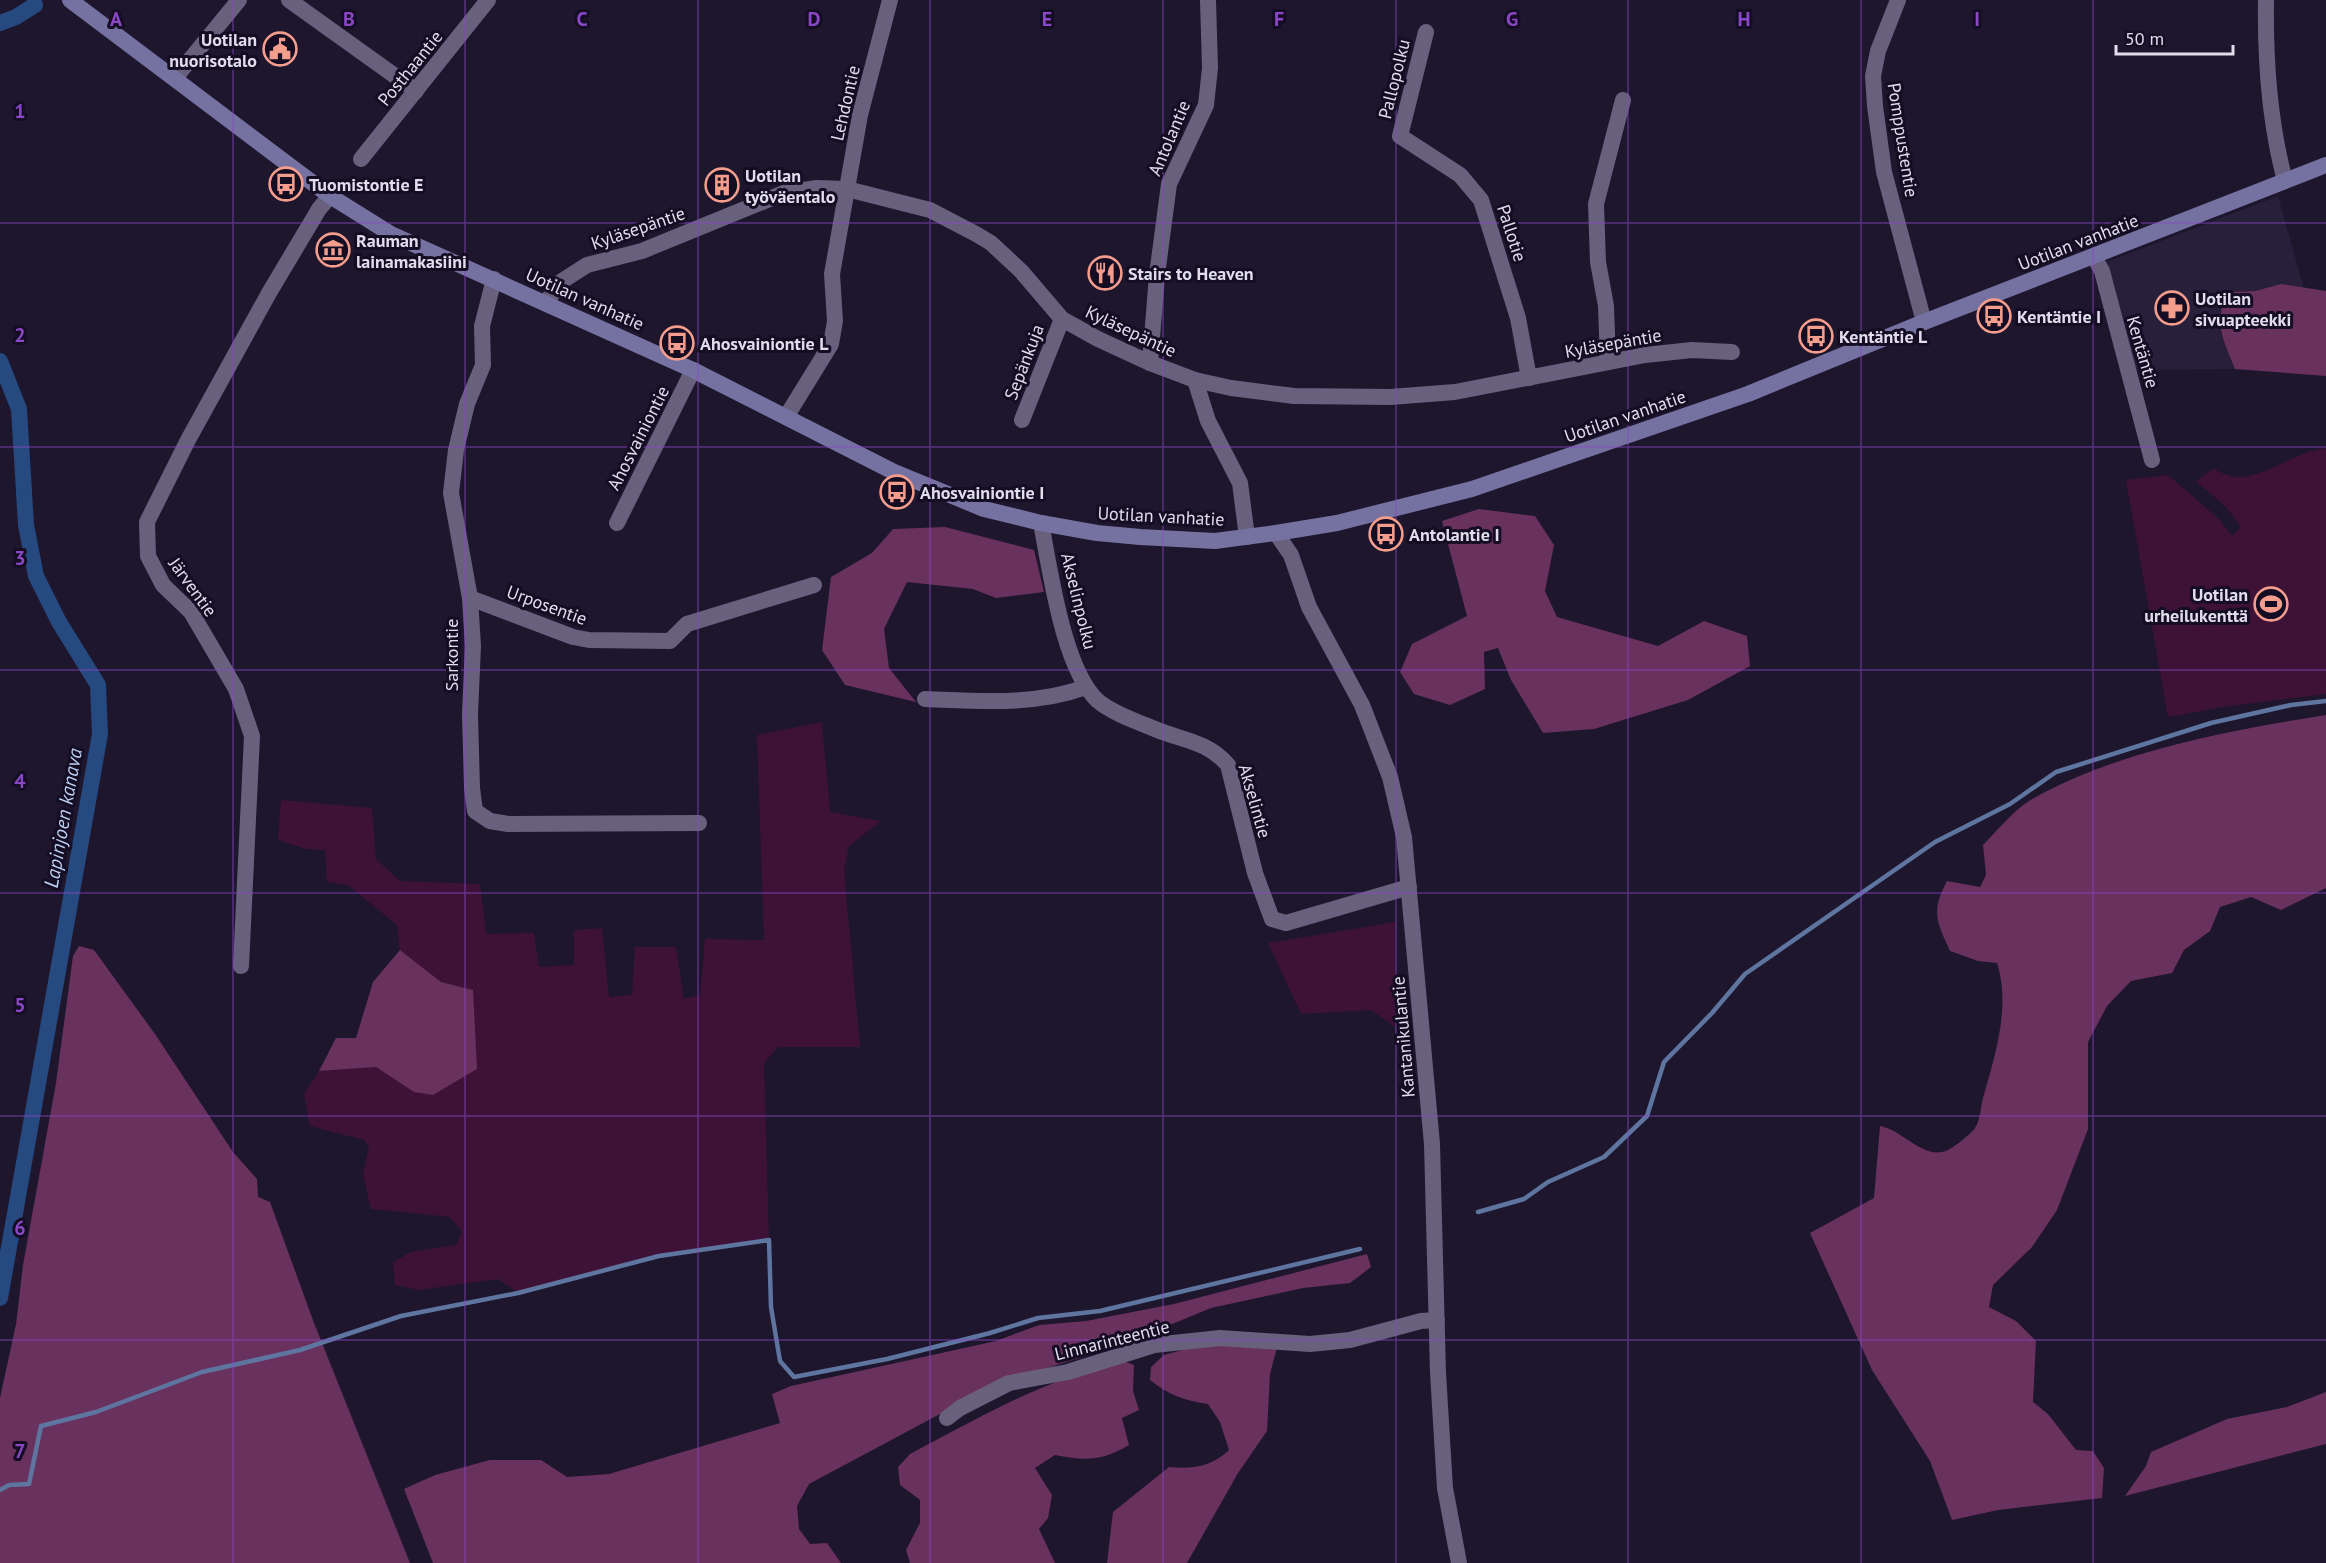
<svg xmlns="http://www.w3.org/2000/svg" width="2326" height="1563" viewBox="0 0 2326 1563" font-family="'PT Sans',sans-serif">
  <rect width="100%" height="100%" fill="#1d162d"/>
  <polygon fill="#281f3b" points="2278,196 2304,289 2281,284 2255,291 2229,292 2220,306 2221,332 2235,369 2136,370 2107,262"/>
  <g fill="#3e1237">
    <path d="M2326,448V694L2223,707L2168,717L2126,480L2168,475L2219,519L2232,536L2241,527L2226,507L2196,481L2213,469C2223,473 2234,479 2245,477C2274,471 2297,452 2326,448Z"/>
    <polygon points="822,722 830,812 881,821 849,846 844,870 860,1047 778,1047 764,1063 769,1240 659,1256 518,1293 498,1279 419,1290 395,1285 393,1263 410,1252 456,1245 462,1232 450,1217 371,1209 363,1174 369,1147 364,1140 310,1126 304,1094 319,1071 376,1067 414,1092 473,990 441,982 400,950 397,925 348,885 327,882 325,850 306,849 278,840 281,800 372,808 376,859 400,881 480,884 486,934 534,933 539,967 574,965 574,930 602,928 609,997 632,995 635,947 676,947 684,999 700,995 705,939 764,940 757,735"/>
    <polygon points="1395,922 1395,1027 1371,1010 1301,1014 1268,943"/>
  </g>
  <g fill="#69315e">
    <path d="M2281,284L2326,291V376L2235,369C2224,341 2211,319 2229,292L2255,291Z"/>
    <polygon points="1479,509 1535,516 1554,545 1545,591 1557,617 1658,646 1704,621 1747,636 1750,666 1688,700 1594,729 1543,733 1511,680 1498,648 1484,652 1485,689 1450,705 1414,694 1400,672 1412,644 1467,616 1442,521"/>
    <polygon points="945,527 1034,550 1044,592 996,598 973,589 907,582 884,629 889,668 916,702 845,685 822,650 831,577 872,553 893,529"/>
    <path d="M2326,715V888L2281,910L2251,897L2220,907L2210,931L2184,950L2172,973L2131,981L2107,1006L2088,1042V1129L2057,1210L2032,1247L1993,1285L1989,1307L2016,1321L2036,1341L2033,1402L2048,1414L2076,1450L2093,1451L2104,1468L2102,1498L1998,1510L1952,1520L1930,1461L1872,1370L1810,1233L1874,1198L1880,1126C1903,1130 1922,1159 1946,1151C1953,1148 1970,1135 1975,1128C1980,1121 1981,1106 1983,1098C1995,1055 2011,1007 1997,963L1978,961L1950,951C1936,921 1931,911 1947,881L1980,887L1986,875L1983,845C1997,831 2012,812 2029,801C2112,752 2231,730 2326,715Z"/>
    <polygon points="79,946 94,950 155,1034 233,1152 257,1179 258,1197 270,1202 314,1323 410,1563 0,1563 0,1398 16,1324 23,1265 56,1083 73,956"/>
    <polygon points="400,950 441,982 473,990 477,1069 433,1095 414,1092 376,1067 319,1071 336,1038 356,1038 373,982"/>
    <polygon points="1367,1254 1371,1267 1350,1283 1303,1288 1211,1308 1124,1344 1034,1372 940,1414 809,1484 797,1506 799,1529 810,1544 827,1543 841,1563 433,1563 404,1489 435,1475 490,1460 541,1460 567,1477 609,1474 780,1423 772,1394 791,1386 996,1341 1039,1325 1086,1321 1174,1304"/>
    <path d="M1234,1336L1279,1340L1270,1374L1267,1431L1238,1473L1187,1563H1107L1113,1512L1169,1467C1193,1469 1211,1467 1229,1450L1220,1422L1208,1404C1185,1401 1169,1395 1150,1380L1151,1367L1164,1355Z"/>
    <path d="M1123,1361L1134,1365L1133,1391L1139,1410L1122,1418L1129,1445C1102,1461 1086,1461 1055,1455L1035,1468L1052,1495L1048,1518L1039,1529L1055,1563H910L906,1550L920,1523V1500L900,1485L898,1467L910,1454C982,1416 1043,1380 1123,1361Z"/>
    <polygon points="2326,1392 2326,1444 2125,1496 2146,1466 2151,1452 2227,1419 2287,1407"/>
  </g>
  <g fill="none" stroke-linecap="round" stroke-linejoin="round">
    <g stroke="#5e75a0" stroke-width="4.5">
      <polyline points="1478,1212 1524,1199 1548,1182 1604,1157 1647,1116 1664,1062 1712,1013 1745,974 1935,842 2010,804 2056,772 2211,723 2291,705 2326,701"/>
      <polyline points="0,1490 9,1485 29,1484 41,1426 96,1412 202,1372 300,1350 401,1316 518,1293 659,1256 769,1240 771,1307 780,1361 794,1377 887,1359 990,1333 1038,1318 1100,1311 1360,1249"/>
    </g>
    <g stroke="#26497f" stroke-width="16">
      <polyline points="0,23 16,17 35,5"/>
      <polyline points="0,361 19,409 26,525 36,576 59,622 98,685 100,734 0,1298"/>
    </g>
    <g stroke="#68607c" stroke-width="16">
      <polyline points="289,0 416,91"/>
      <polyline points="1898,0 1878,51 1873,76 1875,106 1884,172 1924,322"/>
      <path d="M2266,0C2265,62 2269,121 2285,181"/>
      <polyline points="1426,32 1400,136 1460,175 1481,200 1518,318 1529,378"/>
      <polyline points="175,78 239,0"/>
      <polyline points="361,159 488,0"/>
      <polyline points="2094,257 2102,271 2152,460"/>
      <polyline points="494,279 482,326 483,365 467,404 456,450 451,493 470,598 473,646 470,714 472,788 475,811 490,821 508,824 699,823"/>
      <polyline points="546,302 562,281 587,265 642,251 784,193 817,188 847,189 930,210 976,234 991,243 1021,271 1062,319 1098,339 1150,363 1195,380 1231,388 1294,396 1390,397 1455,392 1645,355 1692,350 1732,352"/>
      <polyline points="1608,362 1606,306 1598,262 1596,204 1623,100"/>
      <polyline points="1150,363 1157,275 1169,184 1206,105 1210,68 1208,0"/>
      <polyline points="1195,380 1208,421 1240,483 1247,537"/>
      <polyline points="786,417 831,344 835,321 832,274 860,115 890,0"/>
      <polyline points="1022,420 1062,319"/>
      <polyline points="617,523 693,370"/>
      <path d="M1041,523C1050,569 1063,669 1098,701C1112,713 1138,722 1155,729C1184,741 1207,741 1228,765L1255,873L1272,919L1286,923L1409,887"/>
      <polyline points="470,598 573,637 589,640 670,641 687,624 814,585"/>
      <path d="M925,699C979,701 1034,706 1086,687"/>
      <polyline points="241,966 252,736 236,689 191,612 163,585 148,556 147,522 188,440 269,293 319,209 330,196"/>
      <polyline points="947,1418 960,1408 1009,1383 1068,1372 1154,1345 1220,1338 1310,1344 1350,1340 1421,1321 1437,1320"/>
    </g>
    <polyline stroke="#68607c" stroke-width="16" points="1276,533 1291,555 1309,607 1362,705 1390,777 1404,837 1432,1144 1438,1373 1445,1488 1459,1563"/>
    <polyline stroke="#7572a2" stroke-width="16" points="70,0 330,196 391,234 693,370 894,472 984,509 1041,523 1097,533 1140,537 1215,541 1276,533 1337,523 1472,489 1748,394 1924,322 2326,165"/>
  </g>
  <path fill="none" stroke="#8a47c6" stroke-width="1.5" stroke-opacity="0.55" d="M233,0V1563M465,0V1563M698,0V1563M930,0V1563M1163,0V1563M1396,0V1563M1628,0V1563M1861,0V1563M2093,0V1563M0,223H2326M0,447H2326M0,670H2326M0,893H2326M0,1116H2326M0,1340H2326"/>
  <defs>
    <symbol id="civic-ring" viewBox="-11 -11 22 22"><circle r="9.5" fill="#140d23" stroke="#f49d8c" stroke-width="1.5"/><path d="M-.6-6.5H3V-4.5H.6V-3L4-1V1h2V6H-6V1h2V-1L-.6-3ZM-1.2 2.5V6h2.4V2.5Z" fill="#f49d8c"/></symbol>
    <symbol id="bus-ring" viewBox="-11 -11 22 22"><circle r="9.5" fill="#140d23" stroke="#f49d8c" stroke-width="1.5"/><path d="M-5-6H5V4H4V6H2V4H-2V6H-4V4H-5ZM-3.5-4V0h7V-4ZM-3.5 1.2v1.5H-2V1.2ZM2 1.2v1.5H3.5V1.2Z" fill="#f49d8c"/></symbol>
    <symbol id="building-ring" viewBox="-11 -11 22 22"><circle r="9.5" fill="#140d23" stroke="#f49d8c" stroke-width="1.5"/><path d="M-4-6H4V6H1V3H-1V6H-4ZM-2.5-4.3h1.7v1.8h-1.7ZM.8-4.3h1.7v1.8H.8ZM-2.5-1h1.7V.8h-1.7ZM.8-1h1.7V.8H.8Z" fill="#f49d8c"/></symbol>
    <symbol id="museum-ring" viewBox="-11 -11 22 22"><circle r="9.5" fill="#140d23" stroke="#f49d8c" stroke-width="1.5"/><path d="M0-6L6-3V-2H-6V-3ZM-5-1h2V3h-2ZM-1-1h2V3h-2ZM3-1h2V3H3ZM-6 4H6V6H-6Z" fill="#f49d8c"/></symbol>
    <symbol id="restaurant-ring" viewBox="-11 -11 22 22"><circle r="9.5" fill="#140d23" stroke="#f49d8c" stroke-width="1.5"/><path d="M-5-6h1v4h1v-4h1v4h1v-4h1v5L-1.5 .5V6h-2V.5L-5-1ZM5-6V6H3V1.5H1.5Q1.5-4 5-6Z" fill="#f49d8c"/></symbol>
    <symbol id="pharmacy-ring" viewBox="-11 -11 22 22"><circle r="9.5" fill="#140d23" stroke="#f49d8c" stroke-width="1.5"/><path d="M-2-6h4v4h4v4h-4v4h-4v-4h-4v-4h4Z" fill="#f49d8c"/></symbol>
    <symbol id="stadium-ring" viewBox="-11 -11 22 22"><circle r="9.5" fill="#140d23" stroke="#f49d8c" stroke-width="1.5"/><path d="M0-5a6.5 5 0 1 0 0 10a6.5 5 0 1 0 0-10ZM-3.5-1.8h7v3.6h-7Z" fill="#f49d8c"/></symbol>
  </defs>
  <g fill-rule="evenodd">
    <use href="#civic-ring" x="261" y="30" width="38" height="38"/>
    <use href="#bus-ring" x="267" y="165" width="38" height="38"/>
    <use href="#building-ring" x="703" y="166" width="38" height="38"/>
    <use href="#museum-ring" x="314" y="231" width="38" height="38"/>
    <use href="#restaurant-ring" x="1086" y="254" width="38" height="38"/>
    <use href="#pharmacy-ring" x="2153" y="289" width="38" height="38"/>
    <use href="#bus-ring" x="1975" y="297" width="38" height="38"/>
    <use href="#bus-ring" x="1797" y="317" width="38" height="38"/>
    <use href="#bus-ring" x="658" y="324" width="38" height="38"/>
    <use href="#bus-ring" x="878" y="473" width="38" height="38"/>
    <use href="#bus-ring" x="1367" y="515" width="38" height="38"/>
    <use href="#stadium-ring" x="2252" y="585" width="38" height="38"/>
  </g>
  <g text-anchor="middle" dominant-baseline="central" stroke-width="6" stroke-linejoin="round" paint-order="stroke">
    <g font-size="18" font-weight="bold" fill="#e0ddec" stroke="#140d23" text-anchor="start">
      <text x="257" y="39" text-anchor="end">Uotilan<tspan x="257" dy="21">nuorisotalo</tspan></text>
      <text x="745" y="175">Uotilan<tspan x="745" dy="21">työväentalo</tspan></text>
      <text x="309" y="184">Tuomistontie E</text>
      <text x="356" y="240">Rauman<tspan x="356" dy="21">lainamakasiini</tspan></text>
      <text x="1128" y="273">Stairs to Heaven</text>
      <text x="2195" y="298">Uotilan<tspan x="2195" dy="21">sivuapteekki</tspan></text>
      <text x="2017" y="316">Kentäntie I</text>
      <text x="1839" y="336">Kentäntie L</text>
      <text x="700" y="343">Ahosvainiontie L</text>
      <text x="920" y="492">Ahosvainiontie I</text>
      <text x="1409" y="534">Antolantie I</text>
      <text x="2248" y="594" text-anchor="end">Uotilan<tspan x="2248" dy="21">urheilukenttä</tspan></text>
    </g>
    <g font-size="18" fill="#e0ddec" stroke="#140d23">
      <text transform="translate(410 68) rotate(-51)">Posthaantie</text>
      <text transform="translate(1394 79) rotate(-76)">Pallopolku</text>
      <text transform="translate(845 103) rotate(-77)">Lehdontie</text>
      <text transform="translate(1169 138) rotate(-67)">Antolantie</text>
      <text transform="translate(1903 140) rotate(81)">Pomppustentie</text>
      <text transform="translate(638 228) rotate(-19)">Kyläsepäntie</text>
      <text transform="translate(1512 233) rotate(72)">Pallotie</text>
      <text transform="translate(2078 242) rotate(-21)">Uotilan vanhatie</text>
      <text transform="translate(585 299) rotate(24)">Uotilan vanhatie</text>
      <text transform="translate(1131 331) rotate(25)">Kyläsepäntie</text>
      <text transform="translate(1613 343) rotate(-10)">Kyläsepäntie</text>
      <text transform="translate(2143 352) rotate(74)">Kentäntie</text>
      <text transform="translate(1024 362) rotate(-69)">Sepänkuja</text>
      <text transform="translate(1625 416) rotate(-19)">Uotilan vanhatie</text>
      <text transform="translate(638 438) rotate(-63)">Ahosvainiontie</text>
      <text transform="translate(1161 516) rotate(3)">Uotilan vanhatie</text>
      <text transform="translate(193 587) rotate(54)">Järventie</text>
      <text transform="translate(1079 601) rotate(76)">Akselinpolku</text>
      <text transform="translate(547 605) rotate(20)">Urposentie</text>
      <text transform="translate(451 655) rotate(-90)">Sarkontie</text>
      <text transform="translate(1255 801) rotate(74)">Akselintie</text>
      <text transform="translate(1403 1037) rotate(-95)">Kantanikulantie</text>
      <text transform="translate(1112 1340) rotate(-14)">Linnarinteentie</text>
    </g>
    <g font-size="20" font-style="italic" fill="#bcd1f3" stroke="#140d23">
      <text transform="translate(63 818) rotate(-80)">Lapinjoen kanava</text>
    </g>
  </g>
  <g font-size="20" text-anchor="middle" font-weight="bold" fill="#8a47c6" stroke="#140d23" stroke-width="6" stroke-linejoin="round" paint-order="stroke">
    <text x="116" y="26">A</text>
    <text x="349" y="26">B</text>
    <text x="582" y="26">C</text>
    <text x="814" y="26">D</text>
    <text x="1047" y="26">E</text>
    <text x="1279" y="26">F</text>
    <text x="1512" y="26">G</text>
    <text x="1744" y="26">H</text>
    <text x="1977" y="26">I</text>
    <text x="20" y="118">1</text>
    <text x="20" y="342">2</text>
    <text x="20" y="565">3</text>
    <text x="20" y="788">4</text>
    <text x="20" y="1012">5</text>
    <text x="20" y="1235">6</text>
    <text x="20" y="1458">7</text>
  </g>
  <path d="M2116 45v9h117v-9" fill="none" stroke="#e0ddec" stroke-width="3"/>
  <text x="2125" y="45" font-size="18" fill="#e0ddec" stroke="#140d23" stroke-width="4.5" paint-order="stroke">50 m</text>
</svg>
